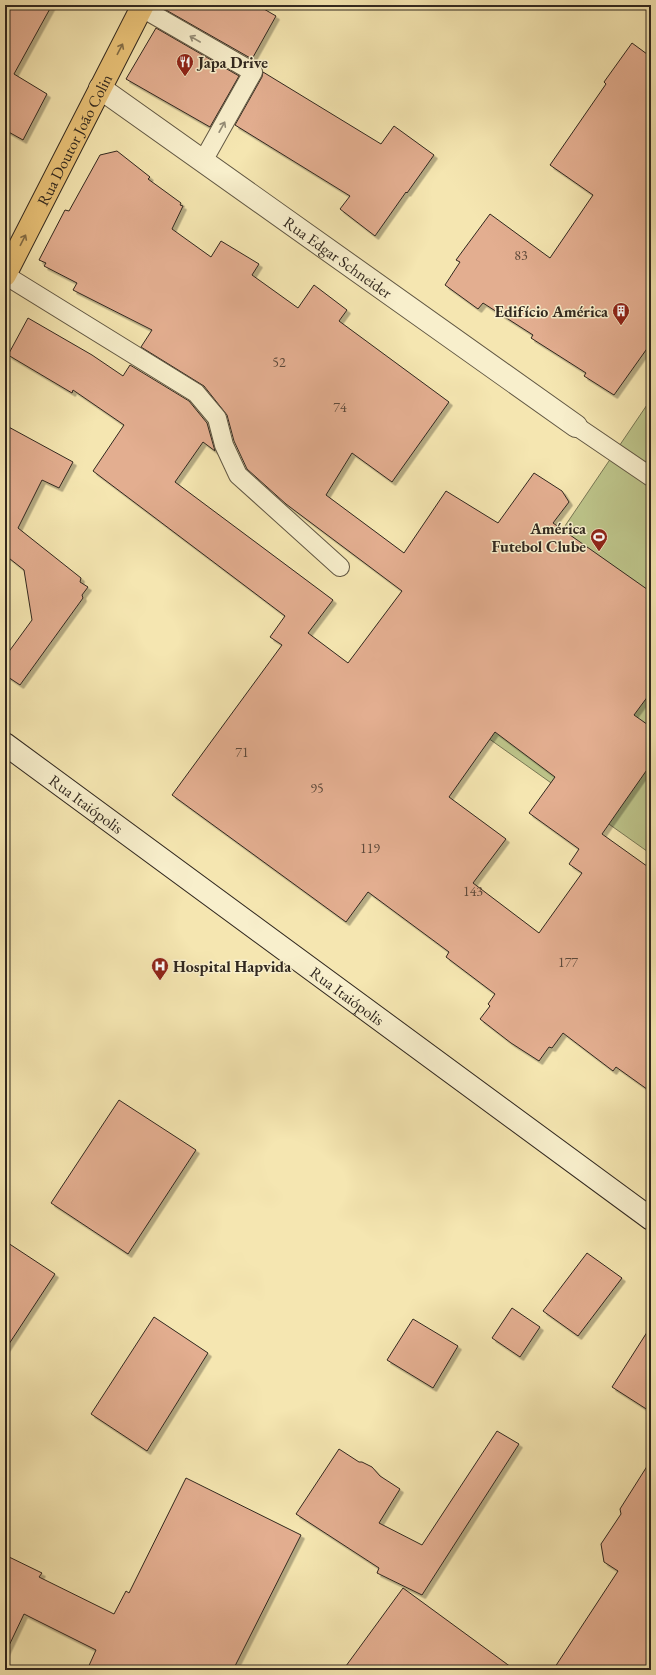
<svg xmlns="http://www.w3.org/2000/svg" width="656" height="1675" viewBox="0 0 656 1675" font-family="'EB Garamond',serif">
  <defs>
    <filter id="shadow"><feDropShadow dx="3.5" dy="3.5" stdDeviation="0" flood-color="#0004"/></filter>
  </defs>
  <rect width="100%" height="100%" fill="#f5e6b1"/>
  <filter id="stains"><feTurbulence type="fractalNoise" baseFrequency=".005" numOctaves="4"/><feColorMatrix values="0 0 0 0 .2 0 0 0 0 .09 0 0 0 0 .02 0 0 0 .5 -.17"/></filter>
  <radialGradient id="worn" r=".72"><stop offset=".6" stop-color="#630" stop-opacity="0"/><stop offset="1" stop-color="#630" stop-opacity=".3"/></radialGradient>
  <polygon fill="#bdc48a" stroke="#777654" points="651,399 651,854 443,706"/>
  <g fill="#e3ae90" stroke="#31281f" fill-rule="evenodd" filter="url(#shadow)">
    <polygon points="5,5 52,5 14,74 47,94 23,140 5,130"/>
    <polygon points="169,5 257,5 276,16 252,59 166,10"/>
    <polygon points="156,28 239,76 210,127 126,79"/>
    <polygon points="632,43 651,57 651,343 614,395 584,376 586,373 531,338 533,335 483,303 478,309 445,285 460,262 456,260 490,214 550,258 593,195 550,165 606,84 604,82"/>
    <polygon points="263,72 381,144 394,126 434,155 407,193 406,192 375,236 340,209 350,196 235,125 262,77"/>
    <path d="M117,151L150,177L148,179L181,203L180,205L183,206L172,229L211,257L221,241L259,264L252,275L298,308L314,285L347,310L339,321L449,402L392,482L352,453L326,495L404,553L446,491L498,523L534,473L562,491L569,502L553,523L651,592V692L634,715L651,727V764L602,834L651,869V1092L616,1067L613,1071L563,1033L552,1048L549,1047L539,1061L511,1043L480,1019L490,1006L488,1004L495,994L446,957L449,952L368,892L346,922L172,795L282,645L270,637L285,616L93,471L124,425L73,390L72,393L8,355L28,318L92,355L123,376L130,365L189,401L207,423L215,451L203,442L175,482L333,600L308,633L348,663L402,591L286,504L247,469L234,441L227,415L204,386L141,347L152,330L73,290L77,283L44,266L46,263L39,260L65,210L69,211L100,155ZM495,732L555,777L529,813L579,849L569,864L582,873L539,933L473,883L506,839L449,797Z"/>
    <polygon points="5,425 73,462 59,488 42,480 18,528 81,578 80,582 88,587 82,595 83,598 20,685 5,675 5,657 32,620 24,570 5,555"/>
    <polygon points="119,1100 196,1150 128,1254 51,1203"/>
    <polygon points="5,1241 55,1274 5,1350"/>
    <polygon points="587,1253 622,1278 578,1336 543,1311"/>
    <polygon points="512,1308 540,1327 520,1357 492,1338"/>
    <polygon points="154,1317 208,1353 147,1451 91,1414"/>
    <polygon points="413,1319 458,1346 433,1388 387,1360"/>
    <polygon points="651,1326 651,1412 612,1387"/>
    <polygon points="497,1431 519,1444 422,1595 377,1573 379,1568 296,1514 339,1449 359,1462 362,1462 372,1467 380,1476 400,1489 379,1523 422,1545"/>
    <polygon points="651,1460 651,1670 553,1670 618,1571 604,1562 601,1544 621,1514 620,1509"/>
    <polygon points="186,1478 301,1535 233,1670 87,1670 96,1650 24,1614 5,1654 5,1555 42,1573 39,1577 114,1614 126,1591 129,1593"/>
    <polygon points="403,1588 515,1670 343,1670"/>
  </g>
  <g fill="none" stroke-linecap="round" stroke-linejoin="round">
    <defs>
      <g id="lane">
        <polyline points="142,8 253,72 203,161"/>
        <polyline points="5,275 196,393 217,418 224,445 238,475 340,567"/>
        <polyline points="576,426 651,477"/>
      </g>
      <g id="street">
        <path id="s1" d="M100,88L576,426"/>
      </g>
      <g id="secondary">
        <path id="s2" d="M5,744L651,1219"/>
      </g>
      <g id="primary">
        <path id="s3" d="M5,275L143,5"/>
      </g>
    </defs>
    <use href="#lane" stroke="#625844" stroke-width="20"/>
    <use href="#street" stroke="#625844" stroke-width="24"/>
    <use href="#secondary" stroke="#31281f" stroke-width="24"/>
    <use href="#primary" stroke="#31281f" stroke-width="24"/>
    <use href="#lane" stroke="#f8efcc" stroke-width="18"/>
    <use href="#street" stroke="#f8efcc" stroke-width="22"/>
    <use href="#secondary" stroke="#f8efcc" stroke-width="22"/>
    <use href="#primary" stroke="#eac378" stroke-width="22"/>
  </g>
  <defs><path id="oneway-shaft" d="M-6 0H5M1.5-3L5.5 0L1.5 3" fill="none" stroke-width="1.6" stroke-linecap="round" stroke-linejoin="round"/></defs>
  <g stroke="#948c76">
    <use href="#oneway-shaft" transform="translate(195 39) rotate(-150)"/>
    <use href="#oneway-shaft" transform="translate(222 127) rotate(-61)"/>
  </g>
  <g stroke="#846e47">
    <use href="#oneway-shaft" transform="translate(120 49) rotate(-63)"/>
    <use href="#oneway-shaft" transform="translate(23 240) rotate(-63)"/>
  </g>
  <defs>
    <symbol id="restaurant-pin" viewBox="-11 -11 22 30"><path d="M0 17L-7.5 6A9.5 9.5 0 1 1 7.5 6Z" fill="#8f2418" stroke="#f8efcc"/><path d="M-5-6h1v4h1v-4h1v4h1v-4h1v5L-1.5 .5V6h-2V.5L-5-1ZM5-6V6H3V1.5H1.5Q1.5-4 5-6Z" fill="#fff"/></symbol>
    <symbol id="building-pin" viewBox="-11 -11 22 30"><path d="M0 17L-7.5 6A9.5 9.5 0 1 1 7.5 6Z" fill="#8f2418" stroke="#f8efcc"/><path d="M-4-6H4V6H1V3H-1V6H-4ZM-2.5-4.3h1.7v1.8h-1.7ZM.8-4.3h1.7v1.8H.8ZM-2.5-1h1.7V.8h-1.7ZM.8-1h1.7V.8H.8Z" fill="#fff"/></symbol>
    <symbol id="stadium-pin" viewBox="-11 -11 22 30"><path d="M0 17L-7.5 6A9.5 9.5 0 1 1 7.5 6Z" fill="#8f2418" stroke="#f8efcc"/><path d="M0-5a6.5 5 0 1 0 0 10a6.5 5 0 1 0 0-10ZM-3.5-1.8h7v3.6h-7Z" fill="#fff"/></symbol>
    <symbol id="hospital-pin" viewBox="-11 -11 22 30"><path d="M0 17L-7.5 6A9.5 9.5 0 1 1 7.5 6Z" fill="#8f2418" stroke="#f8efcc"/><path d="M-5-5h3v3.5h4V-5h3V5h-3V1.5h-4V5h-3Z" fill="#fff"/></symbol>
  </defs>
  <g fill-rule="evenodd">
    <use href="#restaurant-pin" x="175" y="52" width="20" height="27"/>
    <use href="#building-pin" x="611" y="301" width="20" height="27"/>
    <use href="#stadium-pin" x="589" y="527" width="20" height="27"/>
    <use href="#hospital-pin" x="150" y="956" width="20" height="27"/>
  </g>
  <g text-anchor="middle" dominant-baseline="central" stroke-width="3" stroke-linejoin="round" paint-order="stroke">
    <g font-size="14" fill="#5e4a3b">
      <text x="521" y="255">83</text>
      <text x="279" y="362">52</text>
      <text x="340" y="407">74</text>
      <text x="242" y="752">71</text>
      <text x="317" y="788">95</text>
      <text x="370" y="848">119</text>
      <text x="473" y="891">143</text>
      <text x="568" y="962">177</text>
    </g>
    <g font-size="16" font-weight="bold" fill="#31281f" stroke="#f8efcc" text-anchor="start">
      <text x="198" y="62">Japa Drive</text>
      <text x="608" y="311" text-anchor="end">Edifício América</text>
      <text x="586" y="528" text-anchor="end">América<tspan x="586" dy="18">Futebol Clube</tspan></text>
      <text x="173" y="966">Hospital Hapvida</text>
    </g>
    <g font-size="16" fill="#31281f" stroke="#f8efcc">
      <text stroke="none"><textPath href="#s3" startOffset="152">Rua Doutor João Colin</textPath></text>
      <text stroke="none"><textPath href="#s1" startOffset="292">Rua Edgar Schneider</textPath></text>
      <text stroke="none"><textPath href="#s2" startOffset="101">Rua Itaiópolis</textPath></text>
      <text stroke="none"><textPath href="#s2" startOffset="425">Rua Itaiópolis</textPath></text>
    </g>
  </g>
  <rect width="656" height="1675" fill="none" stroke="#f5e6b1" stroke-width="20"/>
  <rect x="6" y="6" width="644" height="1663" fill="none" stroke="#31281f" stroke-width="2"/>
  <rect x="10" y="10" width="636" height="1655" fill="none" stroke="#31281f"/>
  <rect width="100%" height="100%" filter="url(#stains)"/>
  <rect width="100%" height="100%" fill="url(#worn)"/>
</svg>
